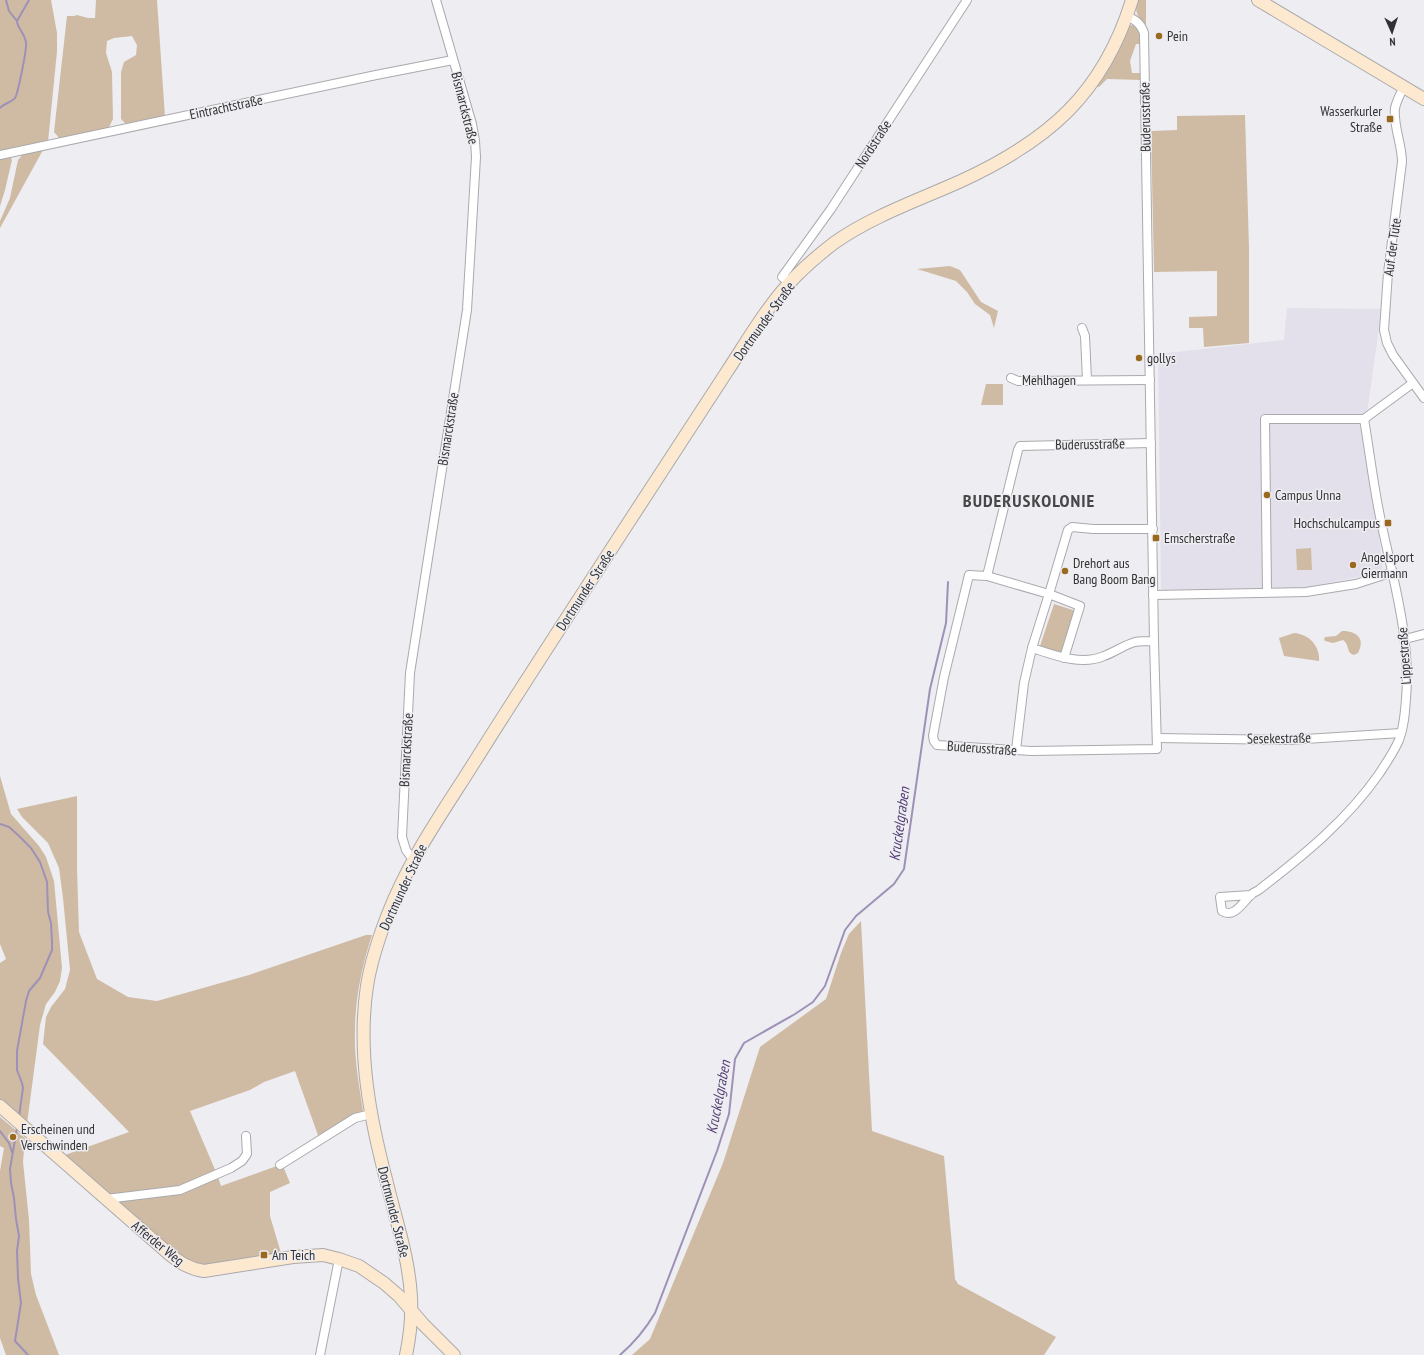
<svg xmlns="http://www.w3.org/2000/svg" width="1424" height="1355" viewBox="0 0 1424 1355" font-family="'PT Sans Narrow',sans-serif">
  <rect width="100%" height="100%" fill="#eeedf1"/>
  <polygon fill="#e3e0eb" points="1287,308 1381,309 1380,322 1366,419 1383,572 1303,588 1161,590 1158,354 1284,340"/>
  <g fill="#cfbba4">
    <polygon points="0,0 51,0 57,33 57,51 48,142 0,152"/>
    <polygon points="96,0 157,0 165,117 127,125 121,119 121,72 124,62 136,55 137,45 132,36 114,38 107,41 106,53 112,72 113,119 108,129 61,140 54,132 67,16 74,16 77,15 88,18 95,18"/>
    <path d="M1137,0H1146V25C1138,19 1134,11 1137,0Z"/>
    <polygon points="1132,25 1137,26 1140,31 1141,44 1136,44 1130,61 1132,73 1141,73 1141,80 1107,79 1099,87 1096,86 1129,26"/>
    <polygon points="1245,115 1249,247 1249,343 1204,347 1203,328 1189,328 1189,317 1217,316 1217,271 1154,272 1151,131 1177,130 1177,116"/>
    <polygon points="43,150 0,228 0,221 10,198 18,160 23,154"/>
    <polygon points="10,157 12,160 5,190 0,206 0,159"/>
    <polygon points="950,266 960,270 981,302 998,311 994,328 990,315 975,304 967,292 956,281 917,269"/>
    <polygon points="986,384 1003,384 1003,405 981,405"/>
    <polygon points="1311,548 1312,570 1297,570 1296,549"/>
    <polygon points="1054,604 1076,611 1063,654 1040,646"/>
    <path d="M1342,631C1356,631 1366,638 1358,653L1354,655C1346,653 1350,645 1343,640L1333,643L1325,641L1324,639L1325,637L1336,636Z"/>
    <path d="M1294,633C1309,634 1320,646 1319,661L1284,656L1279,638Z"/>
    <polygon points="0,776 11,814 39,846 46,857 54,881 62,968 60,981 55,992 46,1004 40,1025 27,1124 0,1100 0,963 6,959 0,944"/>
    <path d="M77,796V868L79,932L97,979L128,997L157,1001L249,975L366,935H372C362,966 355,999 355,1031C354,1058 359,1084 363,1111L319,1138L295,1071L264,1082L250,1090L190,1111L216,1172L177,1188L109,1195L65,1155L129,1132L43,1044L46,1017L51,1007L65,989L70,970L63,898L59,868L48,843L22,817L17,809Z"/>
    <polygon points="861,921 872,1131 944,1156 955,1279 958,1284 1056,1337 1044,1355 632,1355 650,1339 723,1163 760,1047 826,999 841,953 849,934"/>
    <polygon points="0,1117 25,1138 23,1162 29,1220 31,1274 36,1295 59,1355 6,1355 0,1338 0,1171 4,1148 0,1146"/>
    <polygon points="283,1166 290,1183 270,1192 270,1216 281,1253 204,1265 191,1262 180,1256 117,1200 164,1195 218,1177 221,1186 274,1167"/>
  </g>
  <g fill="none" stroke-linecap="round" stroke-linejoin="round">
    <g stroke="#9e91b7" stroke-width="2">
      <polyline points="6,0 9,11 17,21"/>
      <path d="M0,108C4,103 11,103 15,98C18,93 27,49 26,43C25,33 17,28 17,21L29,0"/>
      <polyline points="0,824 9,827 18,835 31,848 40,862 47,882 48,912 51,923 52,942 52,950 40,978 29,991 26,1001 17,1051 17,1070 22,1083 23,1088 19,1117"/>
      <polyline points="17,1128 10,1169 11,1183 14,1198 16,1219 19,1236 17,1251 18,1278 21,1303 15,1341 28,1355"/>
      <polyline points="0,1131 9,1143 12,1152"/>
      <path d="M620,1355C635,1342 645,1330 655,1313L717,1151L729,1114L735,1059L744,1043L795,1014L813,1002L825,986L845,930L856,916L894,884L904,869L930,689L946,623L948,582"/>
    </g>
    <defs>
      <g id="street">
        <path d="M1127,17C1136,19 1141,24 1144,33L1154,641L1157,749L1031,751L937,745L934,741L933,736L944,677L969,575L987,576L1049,594L1032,648C1054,655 1081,666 1104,656C1115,652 1124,645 1135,642C1141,641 1148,641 1154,641"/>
        <path d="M1404,87C1400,94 1397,100 1395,108C1393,126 1402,144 1402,162L1388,273L1384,330L1387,343L1393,355L1424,398"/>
        <polyline points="0,155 376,75 453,60"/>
        <polyline points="790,283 782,277 831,209 967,0"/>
        <polyline points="1082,328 1085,336 1087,380"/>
        <polyline points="1011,378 1018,381 1022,381 1150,380"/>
        <polyline points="1364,419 1413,383"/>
        <polyline points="987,576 1018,450 1020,446 1151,443"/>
        <polyline points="1267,592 1265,419 1364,419"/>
        <polyline points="1153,595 1306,592 1356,584 1393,572"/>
        <polyline points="1405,639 1424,634"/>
        <polyline points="1064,658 1080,606 1049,594 1068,530 1072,527 1093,529 1153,529"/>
        <polyline points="1157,738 1289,740 1401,733"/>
        <polyline points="1016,750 1024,683 1032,648"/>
        <polyline points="413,860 406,850 402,837 410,673 467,310 476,157 475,141 472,124 436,0"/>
        <path d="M1251,895L1220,897L1222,911C1235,919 1243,901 1252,894C1254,892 1258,891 1260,889C1304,855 1347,820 1379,774C1386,763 1394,752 1399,740C1404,727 1405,713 1406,699C1411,640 1394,583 1382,526C1374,491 1370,454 1364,419"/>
        <polyline points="280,1165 355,1118 371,1114"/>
        <polyline points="106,1199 180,1190 231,1168 242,1161 247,1154 246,1136"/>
        <polyline points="320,1355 339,1259"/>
      </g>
      <g id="secondary">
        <polyline points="1258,0 1424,99"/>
        <path d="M0,1106L168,1253C179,1262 189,1269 204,1271L293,1257L323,1255L339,1259L359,1266L384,1283L399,1296L423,1324L454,1355"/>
        <path d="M406,1355C410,1336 412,1316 411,1297C409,1258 396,1221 387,1183C370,1119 357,1052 367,986C371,961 379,937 388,914C408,862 440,816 470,769C520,689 572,610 623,531C658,477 693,424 728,370C749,338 769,303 796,276C808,264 821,253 834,243C872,216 919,200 961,181C1048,141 1103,94 1132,0"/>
      </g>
    </defs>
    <use href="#street" stroke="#aaa9ad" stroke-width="10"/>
    <use href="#secondary" stroke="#aaa9ad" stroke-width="14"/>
    <use href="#street" stroke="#fff" stroke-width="8"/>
    <use href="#secondary" stroke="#fce9d0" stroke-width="12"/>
  </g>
  <g fill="#9b691e" stroke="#eeedf1" stroke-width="1.5">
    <circle cx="1159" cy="36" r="4"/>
    <rect x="1386" y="115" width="8" height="8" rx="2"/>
    <circle cx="1139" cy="358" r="4"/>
    <circle cx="1267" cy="495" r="4"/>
    <rect x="1384" y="519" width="8" height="8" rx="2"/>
    <rect x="1152" y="534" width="8" height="8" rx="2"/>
    <circle cx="1353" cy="565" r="4"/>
    <circle cx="1065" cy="571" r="4"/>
    <circle cx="13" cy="1137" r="4"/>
    <rect x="260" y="1251" width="8" height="8" rx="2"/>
  </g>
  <g text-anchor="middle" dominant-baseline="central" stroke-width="3" stroke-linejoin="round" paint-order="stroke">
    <g font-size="14" fill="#323133" stroke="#eeedf1" text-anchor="start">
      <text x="1167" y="36">Pein</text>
      <text x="1382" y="111" text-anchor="end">Wasserkurler<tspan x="1382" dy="16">Straße</tspan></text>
      <text x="1147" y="358">gollys</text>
      <text x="1275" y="495">Campus Unna</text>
      <text x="1380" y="523" text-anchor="end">Hochschulcampus</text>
      <text x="1164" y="538">Emscherstraße</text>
      <text x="1361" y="557">Angelsport<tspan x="1361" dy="16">Giermann</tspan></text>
      <text x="1073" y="563">Drehort aus<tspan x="1073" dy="16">Bang Boom Bang</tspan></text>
      <text x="21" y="1129">Erscheinen und<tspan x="21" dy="16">Verschwinden</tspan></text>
      <text x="272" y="1255">Am Teich</text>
    </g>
    <g font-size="14" fill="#323133" stroke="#eeedf1">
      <text transform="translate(226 107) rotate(-12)">Eintrachtstraße</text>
      <text transform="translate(465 108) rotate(76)">Bismarckstraße</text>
      <text transform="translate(1145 117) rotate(-91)">Buderusstraße</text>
      <text transform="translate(873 144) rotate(-57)">Nordstraße</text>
      <text transform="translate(1392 247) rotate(-82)">Auf der Tüte</text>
      <text transform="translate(764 321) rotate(-54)">Dortmunder Straße</text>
      <text x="1049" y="380">Mehlhagen</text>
      <text transform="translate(448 429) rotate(-81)">Bismarckstraße</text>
      <text transform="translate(1090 444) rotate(-1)">Buderusstraße</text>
      <text transform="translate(585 590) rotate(-57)">Dortmunder Straße</text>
      <text transform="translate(1404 656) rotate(-94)">Lippestraße</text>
      <text transform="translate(1279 738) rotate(-1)">Sesekestraße</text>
      <text transform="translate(982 748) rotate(4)">Buderusstraße</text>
      <text transform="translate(406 750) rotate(-87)">Bismarckstraße</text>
      <text transform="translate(403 887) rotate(-65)">Dortmunder Straße</text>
      <text transform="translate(394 1212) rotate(76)">Dortmunder Straße</text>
      <text transform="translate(158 1243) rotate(39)">Afferder Weg</text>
    </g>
    <g font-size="15" font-style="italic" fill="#533f73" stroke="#eeedf1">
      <text transform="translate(899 824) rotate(-82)">Kruckelgraben</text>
      <text transform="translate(718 1097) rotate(-79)">Kruckelgraben</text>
    </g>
    <g font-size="18" font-weight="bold" letter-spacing="1" fill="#474649" stroke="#eeedf1">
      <text x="1029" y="500">BUDERUSKOLONIE</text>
    </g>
  </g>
  <g transform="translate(1392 32) rotate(177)" stroke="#eeedf1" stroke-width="3" paint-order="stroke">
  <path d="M0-3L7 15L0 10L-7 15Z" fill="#323133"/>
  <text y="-6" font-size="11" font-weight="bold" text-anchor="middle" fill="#323133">N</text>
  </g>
</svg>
